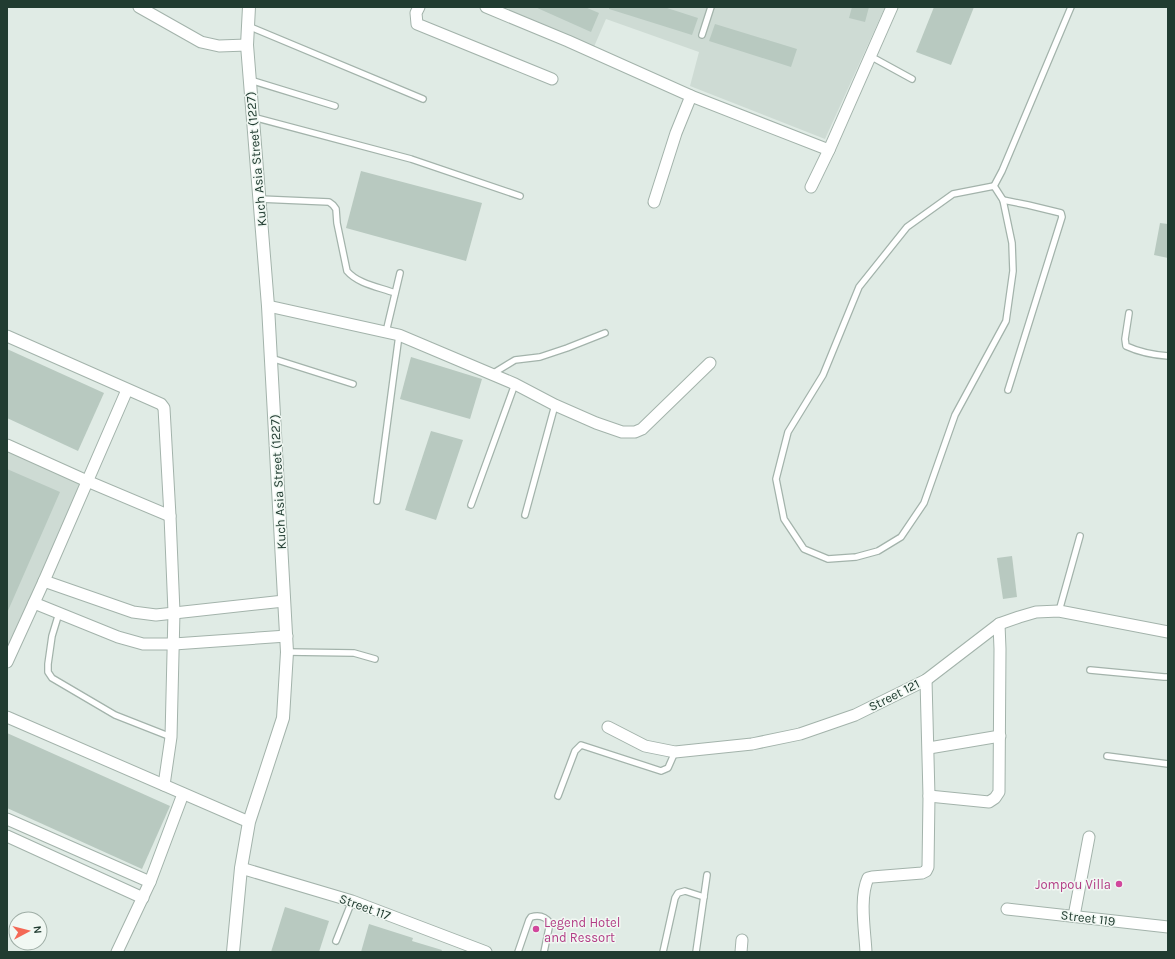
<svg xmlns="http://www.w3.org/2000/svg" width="1175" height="959" viewBox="0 0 1175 959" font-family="Karla,sans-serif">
  <rect width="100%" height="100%" fill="#e0ebe5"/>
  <g fill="#cedbd4">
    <polygon points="496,7 885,7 825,139 690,86 699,52 606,19 593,49"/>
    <polygon points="7,444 90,481 7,667"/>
  </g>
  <g fill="#b8c9c0">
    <polygon points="535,7 585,7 599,13 591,32"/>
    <polygon points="609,7 664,7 698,18 692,35 609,9"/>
    <polygon points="852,7 869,7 865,22 849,18"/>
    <polygon points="934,7 974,7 951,65 916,52"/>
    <polygon points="715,24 797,49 791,67 709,41"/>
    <polygon points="361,171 482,203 466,261 346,228"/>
    <polygon points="1160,223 1168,224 1168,258 1154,255"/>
    <polygon points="7,349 104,393 78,451 7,418"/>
    <polygon points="411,357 482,379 470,419 400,399"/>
    <polygon points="431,431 463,440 436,520 405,510"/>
    <polygon points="7,469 60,492 7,613"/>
    <polygon points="1012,556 1017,597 1003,599 997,558"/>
    <polygon points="7,733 170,806 142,869 7,808"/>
    <polygon points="285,907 329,921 319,952 271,952"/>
    <polygon points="369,924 413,938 412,941 442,950 441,952 361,952"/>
  </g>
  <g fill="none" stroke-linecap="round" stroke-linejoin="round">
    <defs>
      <g id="service">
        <polyline points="248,26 423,99"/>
        <polyline points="702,35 711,7"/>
        <polyline points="870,56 912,79"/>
        <polyline points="250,80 335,106"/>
        <polyline points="253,117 411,159 520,196"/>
        <polygon points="994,186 1003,200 1012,243 1013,271 1006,321 955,415 924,503 901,537 878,551 856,557 828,559 804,549 784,519 776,479 788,432 823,375 859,287 907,227 953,194"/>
        <polyline points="994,186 1002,171 1071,7"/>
        <path d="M260,199L329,202L333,205L336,209L337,223L347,271C358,284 379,287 395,293"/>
        <polyline points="1003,200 1028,205 1061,213 1062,217 1008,390"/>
        <path d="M1129,313L1125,339L1126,346C1139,352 1154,355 1168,356"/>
        <polyline points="386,332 400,273"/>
        <polyline points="271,358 353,384"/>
        <polyline points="492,374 515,360 540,357 567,348 605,333"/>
        <polyline points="377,501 399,335"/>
        <polyline points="471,505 515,384"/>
        <polyline points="525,515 555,405"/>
        <polyline points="1059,611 1080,536"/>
        <polyline points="59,613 52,636 48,664 48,672 52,678 115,715 171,737"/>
        <polyline points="287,652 354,653 375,659"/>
        <polyline points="1090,670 1164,677 1168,677"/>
        <polyline points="1107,756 1168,764"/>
        <polyline points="558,796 575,751 581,745 661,771 668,768 675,752"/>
        <polyline points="336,941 352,901"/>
        <path d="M518,952L529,920L531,917C538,915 545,916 550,923L544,952"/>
        <polyline points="663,952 675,898 678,893 685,891 704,897"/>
        <polyline points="696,952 707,875"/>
      </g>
      <g id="minor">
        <polyline points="139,7 201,42 219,46 247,45"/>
        <polyline points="419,7 416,13 417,24 552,79"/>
        <polyline points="486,7 568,41 691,96 829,150"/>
        <polyline points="811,187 829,150 892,7"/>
        <polyline points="654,202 676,133 691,96"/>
        <polyline points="268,306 399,335 515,384 555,405 596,423 622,432 635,432 642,429 710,363"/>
        <polyline points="7,336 161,404 164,408 170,516 174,612 171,737 164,785"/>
        <polyline points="7,445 87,481 170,516"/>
        <polyline points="44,581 133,612 156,615 284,601"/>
        <polyline points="34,603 118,637 143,644 174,644 287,636"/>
        <polyline points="7,662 44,581 127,390"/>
        <polyline points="7,717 249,822"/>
        <polyline points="608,727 645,746 675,752 752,744 800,734 855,715 926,680 999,624 1019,617 1036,612 1059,611 1168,632"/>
        <polyline points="929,748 1000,736"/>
        <polyline points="929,796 989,802 995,798 999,792 1000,649 999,624"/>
        <polyline points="7,819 150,882"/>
        <polyline points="7,836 143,898"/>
        <polyline points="241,868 352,901 486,952"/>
        <polyline points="1007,909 1168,927"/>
        <polyline points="1074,916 1089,837"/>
        <polyline points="117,952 150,882 183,794"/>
        <polyline points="741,952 742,940"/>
        <path d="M866,952C865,931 859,898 868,878L872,877L922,873L926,871L928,867L929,796L926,680"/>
      </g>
      <polyline id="tertiary" points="233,952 241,868 249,822 283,718 287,652 268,306 247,45 249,7"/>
    </defs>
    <use href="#service" stroke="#a3b3ab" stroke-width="8"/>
    <use href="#minor" stroke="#a3b3ab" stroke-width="13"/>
    <use href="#tertiary" stroke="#a3b3ab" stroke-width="14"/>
    <use href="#service" stroke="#fff" stroke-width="5.5"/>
    <use href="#minor" stroke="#fff" stroke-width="11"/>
    <use href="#tertiary" stroke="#fff" stroke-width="12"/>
  </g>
  <g fill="#d1479c" stroke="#f1f8f3" stroke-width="1.5">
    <circle cx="1119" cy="884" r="4"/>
    <circle cx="536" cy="929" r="4"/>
  </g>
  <g text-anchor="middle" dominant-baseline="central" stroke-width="3" stroke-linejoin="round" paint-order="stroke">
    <g font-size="13" fill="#213c31" stroke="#f1f8f3">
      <text transform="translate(256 159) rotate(-95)">Kuch Asia Street (1227)</text>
      <text transform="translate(278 482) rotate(-93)">Kuch Asia Street (1227)</text>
      <text transform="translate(894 695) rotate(-27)">Street 121</text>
      <text transform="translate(365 907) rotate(20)">Street 117</text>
      <text transform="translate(1088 918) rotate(7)">Street 119</text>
    </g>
    <g font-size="13" fill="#b23c85" stroke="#f1f8f3" text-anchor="end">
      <text x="1111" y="884">Jompou Villa</text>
      <text x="544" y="922" text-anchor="start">Legend Hotel<tspan x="544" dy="15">and Ressort</tspan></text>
    </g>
  </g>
  <rect width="1175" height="959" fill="none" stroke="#213c31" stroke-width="16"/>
  <g transform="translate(28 931) rotate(83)"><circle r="19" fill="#f1f8f3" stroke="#9eada5"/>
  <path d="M0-3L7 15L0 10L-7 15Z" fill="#f46956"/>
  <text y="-6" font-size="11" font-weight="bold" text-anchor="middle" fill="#213c31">N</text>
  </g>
</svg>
